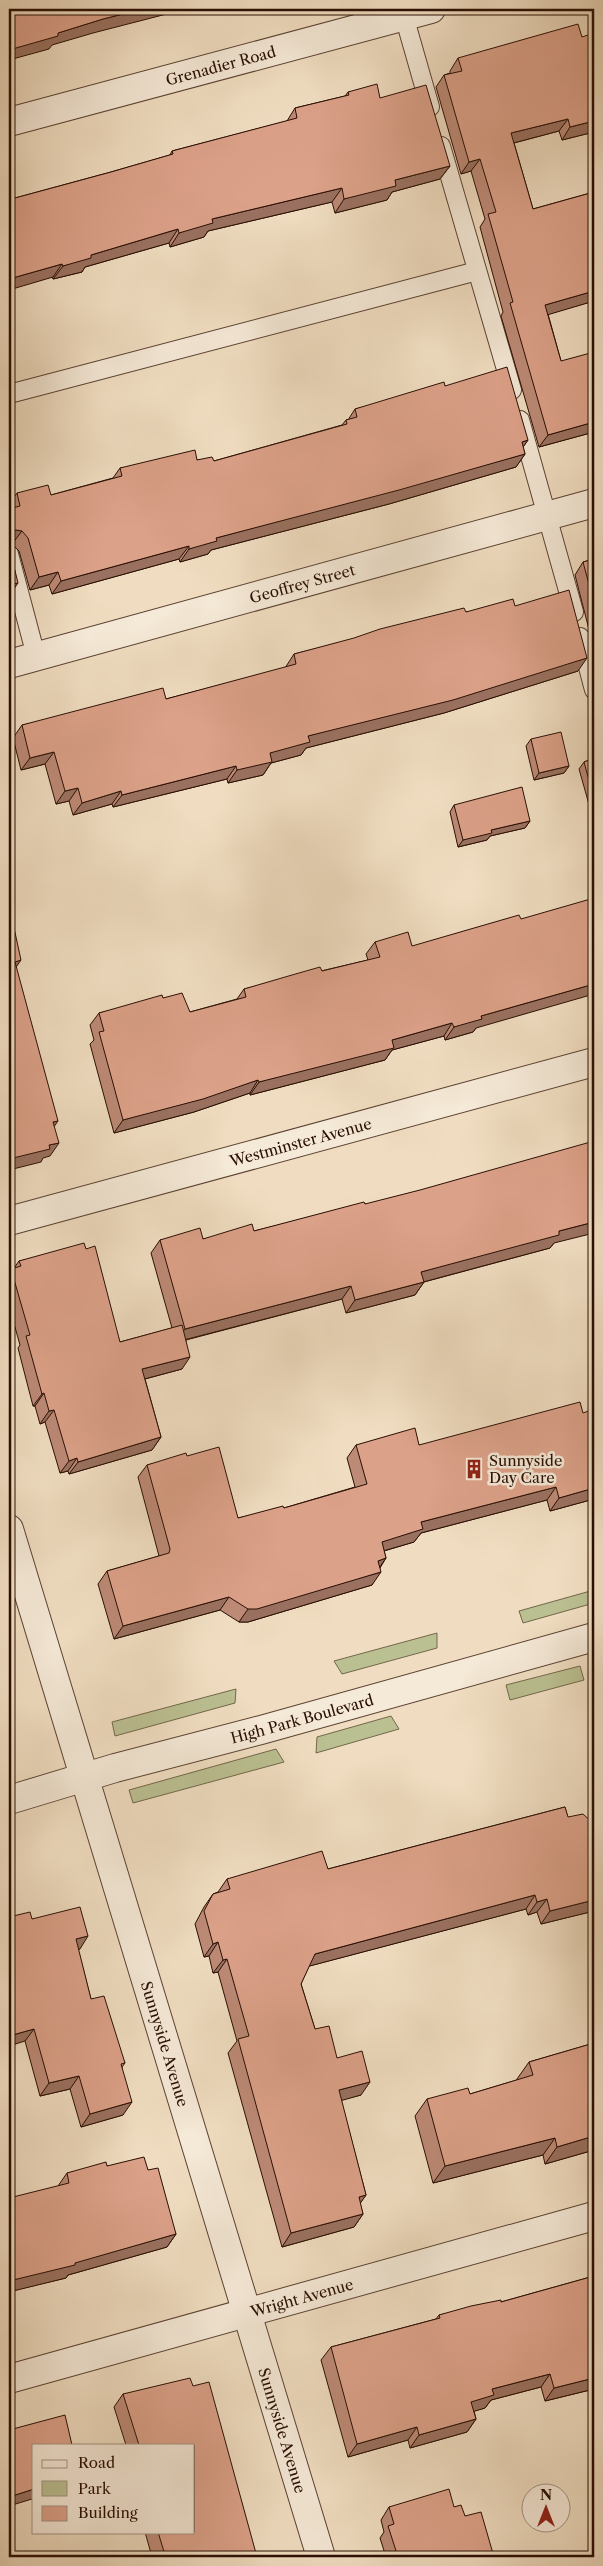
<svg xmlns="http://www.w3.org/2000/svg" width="603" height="2566" viewBox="0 0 603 2566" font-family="'Libre Caslon Text',serif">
  <rect width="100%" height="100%" fill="#f0ddc1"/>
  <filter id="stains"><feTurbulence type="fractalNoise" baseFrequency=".004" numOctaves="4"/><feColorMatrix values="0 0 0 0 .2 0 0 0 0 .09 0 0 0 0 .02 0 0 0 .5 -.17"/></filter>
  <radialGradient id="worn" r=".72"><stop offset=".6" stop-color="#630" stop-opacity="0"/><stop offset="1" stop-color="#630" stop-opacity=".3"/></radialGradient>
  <g fill="#bbc092" stroke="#72674a">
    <polygon points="594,1590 594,1603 523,1623 519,1611"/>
    <polygon points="437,1633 437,1648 342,1674 334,1661"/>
    <polygon points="580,1666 584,1680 510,1700 506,1685"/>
    <polygon points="236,1689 235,1703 115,1736 112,1722"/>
    <polygon points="391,1716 399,1729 316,1753 317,1737"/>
    <polygon points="276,1749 284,1762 133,1803 129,1790"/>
  </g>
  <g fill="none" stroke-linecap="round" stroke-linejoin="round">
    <defs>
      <g id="lane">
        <polyline points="402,9 430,107"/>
        <polyline points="441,146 512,390"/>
        <polyline points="9,394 477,271"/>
        <polyline points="520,420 574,612"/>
        <polyline points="9,554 36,656"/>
        <polyline points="580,637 594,690"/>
      </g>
      <g id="street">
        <path id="s1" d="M9,122L431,9"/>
        <path id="s2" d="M9,664L594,503"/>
        <path id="s3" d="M9,1221L594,1062"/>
        <path id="s4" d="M9,1529L321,2557"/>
        <path id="s5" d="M9,1800L115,1768L261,1730L594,1637"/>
        <path id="s6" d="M9,2379L594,2216"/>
      </g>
    </defs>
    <use href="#lane" stroke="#5b4232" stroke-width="20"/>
    <use href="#street" stroke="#5b4232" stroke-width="30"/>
    <use href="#lane" stroke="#f5e9d7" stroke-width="18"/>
    <use href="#street" stroke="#f5e9d7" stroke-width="28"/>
  </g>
  <g fill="#bd8a76" stroke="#290e03">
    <polygon points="458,58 594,132 562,140 559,131 514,143 533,209 594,192 594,301 548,314 561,361 594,432 539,447 501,316 503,312 480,227 485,219 471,171 461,174 436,87 444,75 450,73 450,71"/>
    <polygon points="348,92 380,98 450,166 440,179 392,192 387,200 335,213 332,202 208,231 204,237 170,247 169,243 85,267 82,272 53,279 15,198 111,172 170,155 172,151 287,121 295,108 345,96"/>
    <polygon points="445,386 528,440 523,447 525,454 516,467 389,504 211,550 208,554 180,562 179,559 52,594 49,585 30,590 19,551 12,544 9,544 9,504 17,493 51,495 113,478 120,468 197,460 214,461 342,425 346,420 348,420 355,409"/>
    <polygon points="594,559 594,649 575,575 583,562"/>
    <polygon points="515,606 578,671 444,713 306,748 301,755 271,763 263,775 228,783 227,779 113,807 112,804 73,815 69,801 56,804 45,764 21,770 13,738 22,725 166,699 285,668 294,654 466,612"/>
    <polygon points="531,739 569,766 564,773 534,780 526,746"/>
    <polygon points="594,758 594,807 590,808 579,769 584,762"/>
    <polygon points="454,805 530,821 525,828 490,836 487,840 458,847 450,812"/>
    <polygon points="375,942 412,946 476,1028 473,1032 445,1040 444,1036 392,1050 385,1060 250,1095 250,1093 194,1112 114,1133 90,1044 94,1040 90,1025 99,1013 163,998 190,1012 237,999 244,989 368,960 366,954"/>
    <polygon points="365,1204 554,1243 550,1248 424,1282 415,1295 346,1313 342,1299 186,1340 182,1369 145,1379 161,1437 152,1450 69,1474 68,1471 60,1473 45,1422 40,1424 35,1406 33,1406 18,1348 20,1345 9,1306 9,1272 11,1269 14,1268 19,1261 86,1249 120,1342 172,1328 151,1253 160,1240 203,1239 254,1231"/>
    <polygon points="356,1445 419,1445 594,1499 550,1511 547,1500 421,1533 414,1542 384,1551 386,1558 380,1568 372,1585 248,1622 239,1622 220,1610 114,1639 98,1584 107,1571 159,1556 138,1477 147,1465 187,1456 238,1518 284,1508 355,1487 347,1458"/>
    <polygon points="565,1807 594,1911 541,1924 537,1912 528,1915 526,1909 309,1966 301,1984 315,2029 337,2058 361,2095 341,2100 366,2195 360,2203 363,2214 354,2227 282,2247 228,2053 237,2041 218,1972 213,1973 209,1956 204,1957 195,1924 204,1907 213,1894 218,1892 227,1879 328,1869"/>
    <polygon points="32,1919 80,1949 78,1949 91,1999 125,2063 122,2067 123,2115 81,2127 70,2089 40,2096 25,2041"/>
    <polygon points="594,2043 594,2150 545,2164 543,2155 433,2183 415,2116 427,2099 470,2094 517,2080 517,2079 529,2062"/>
    <polygon points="107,2166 148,2170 176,2234 167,2247 68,2275 66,2278 11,2291 58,2186 67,2173"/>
    <polygon points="594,2276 594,2389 545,2401 541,2387 491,2400 485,2408 474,2411 476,2419 467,2432 410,2448 408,2440 348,2457 321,2360 331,2347 436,2319 439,2315 501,2302"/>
    <polygon points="193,2386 257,2557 152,2557 145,2532 194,2532 194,2445 126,2445 114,2407 123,2394"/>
    <polygon points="389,2507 454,2507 465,2516 494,2557 386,2557 380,2538 384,2532 381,2520"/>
  </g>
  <g fill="#9a7160" stroke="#290e03">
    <polygon points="143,9 186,9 93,33 52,45 49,49 9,60 9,50 58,33 103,19"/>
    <polygon points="568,119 559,131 502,146 511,133"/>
    <polygon points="594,121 594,132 562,140 570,127"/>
    <polygon points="480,159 471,171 461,174 469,162"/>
    <polygon points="450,166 440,179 392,192 387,200 335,213 344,199 395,180"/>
    <polygon points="342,188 332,202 208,231 204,237 170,247 179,233 212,219"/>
    <polygon points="178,229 169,243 85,267 82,272 53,279 63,266 91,255"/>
    <polygon points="62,264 53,277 9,290 9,279"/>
    <polygon points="594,291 594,301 537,318 545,305"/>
    <polygon points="594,422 594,432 539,447 548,435"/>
    <polygon points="528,440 519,453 522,442"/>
    <polygon points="525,454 516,467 389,504 211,550 208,554 180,562 189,549 216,538"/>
    <polygon points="16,530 22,531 12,544 9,544 9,536 10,534"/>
    <polygon points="189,546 179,559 52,594 61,581"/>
    <polygon points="58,572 49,585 30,590 39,577"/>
    <polygon points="18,583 9,596 9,585"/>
    <polygon points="587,658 578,671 444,713 306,748 301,755 271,763 263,775 228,783 237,770 270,753 308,736"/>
    <polygon points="54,752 45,764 21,770 30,758"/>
    <polygon points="236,766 227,779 113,807 122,795"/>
    <polygon points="569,766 564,773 534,780 539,773"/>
    <polygon points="78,788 69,801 56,804 65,791"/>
    <polygon points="121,791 112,804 73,815 82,803"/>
    <polygon points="594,802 594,807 590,808"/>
    <polygon points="530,821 525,828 490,836 487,840 458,847 463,840 491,830"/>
    <polygon points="21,960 12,973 15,962"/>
    <polygon points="594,984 594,994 476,1028 473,1032 445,1040 454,1027 481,1016"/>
    <polygon points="452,1023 444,1036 392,1050 385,1060 250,1095 259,1082 392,1040"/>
    <polygon points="258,1080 250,1093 194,1112 114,1133 123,1120"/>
    <polygon points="58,1121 49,1134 53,1122"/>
    <polygon points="59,1143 50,1156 43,1158 41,1162 9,1170 9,1159 49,1145"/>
    <polygon points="594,1222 594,1233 554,1243 550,1248 412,1285 421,1272 559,1231"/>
    <polygon points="424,1282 415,1295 346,1313 355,1300"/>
    <polygon points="351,1286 342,1299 176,1342 185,1329"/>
    <polygon points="190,1357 182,1369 133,1382 142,1369"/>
    <polygon points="44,1393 35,1406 33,1406 42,1394"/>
    <polygon points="54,1410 45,1422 40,1424 49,1411"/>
    <polygon points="161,1437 152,1450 69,1474 78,1462"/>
    <polygon points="77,1458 68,1471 60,1473 69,1461"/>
    <polygon points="556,1487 547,1500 421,1533 414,1542 373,1554 382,1542 421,1522"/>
    <polygon points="594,1488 594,1499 550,1511 559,1498"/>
    <polygon points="386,1558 377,1571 378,1561"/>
    <polygon points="381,1572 372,1585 248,1622 239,1622 248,1609"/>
    <polygon points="229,1597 220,1610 114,1639 123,1626"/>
    <polygon points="535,1895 526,1909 306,1967 315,1954"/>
    <polygon points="547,1899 537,1912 528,1915 537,1902"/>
    <polygon points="594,1900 594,1911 541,1924 550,1911"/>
    <polygon points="88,1936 80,1949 67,1952 76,1939"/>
    <polygon points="218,1942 209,1956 204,1957 213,1944"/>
    <polygon points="227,1959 218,1972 213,1973 223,1960"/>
    <polygon points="34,2029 25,2041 9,2046 9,2036"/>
    <polygon points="79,2076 70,2089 40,2096 49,2083"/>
    <polygon points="370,2082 361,2095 329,2104 339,2090"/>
    <polygon points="132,2102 123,2115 81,2127 90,2114"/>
    <polygon points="594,2136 594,2150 545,2164 557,2147"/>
    <polygon points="555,2138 543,2155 433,2183 445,2166"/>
    <polygon points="366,2195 357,2208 359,2197"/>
    <polygon points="363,2214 354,2227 282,2247 291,2233"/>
    <polygon points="176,2234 167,2247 68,2275 66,2278 9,2292 9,2281"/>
    <polygon points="550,2374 541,2387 491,2400 485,2408 462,2415 471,2402 492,2389"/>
    <polygon points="594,2378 594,2389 545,2401 554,2388"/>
    <polygon points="476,2419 467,2432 410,2448 419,2435"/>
    <polygon points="417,2427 408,2440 348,2457 357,2444"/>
    <polygon points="34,2489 34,2497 32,2499 9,2506 9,2497"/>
  </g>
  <g fill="#dca189" stroke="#290e03">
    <polygon points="9,9 143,9 103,19 58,33 58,36 9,50"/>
    <polygon points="578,24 582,37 594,33 594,121 570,127 568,119 511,133 533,209 594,192 594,291 545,305 561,361 594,352 594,422 548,435 510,303 513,302 488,214 496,212 480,159 469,162 444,75 462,71 458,58"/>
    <polygon points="377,84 380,98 426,85 450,166 395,180 396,186 344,199 342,188 212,219 213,223 179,233 178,229 91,255 91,258 63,266 62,264 9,279 9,192 13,191 15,198 111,172 173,154 172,151 297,118 295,108 349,95 348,92"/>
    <polygon points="507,367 528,440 522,442 525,454 399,490 216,538 217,541 189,549 189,546 61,581 58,572 39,577 28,538 22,531 16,530 10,534 9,540 9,509 20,506 17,493 48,485 51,495 122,476 120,468 195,450 197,460 212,457 214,461 347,424 346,420 357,417 355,409 444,382 445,386"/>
    <polygon points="9,546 18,583 9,585"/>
    <polygon points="594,559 594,603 583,562"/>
    <polygon points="569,590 587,658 453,700 308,736 310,742 270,753 272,762 237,770 236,766 122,795 121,791 82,803 78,788 65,791 54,752 30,758 22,725 163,688 166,699 296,664 294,654 354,638 380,629 464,608 466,612 513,599 515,606"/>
    <polygon points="561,732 569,766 539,773 531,739"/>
    <polygon points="594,758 594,799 584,762"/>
    <polygon points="522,787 530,821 491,830 492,833 463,840 454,805"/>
    <polygon points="594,898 594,984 481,1016 482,1019 454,1027 452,1023 392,1040 394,1048 259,1082 258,1080 203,1099 123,1120 99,1032 104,1031 99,1013 162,995 163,998 182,993 190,1012 246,997 244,989 292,975 320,967 322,971 380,957 375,942 408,932 412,946 519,915 521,919"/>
    <polygon points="9,927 9,930 14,928 21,960 15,962 58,1121 53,1122 59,1143 49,1145 50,1149 9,1159"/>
    <polygon points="594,1141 594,1222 559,1231 559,1235 421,1272 424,1282 355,1300 351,1286 185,1329 160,1240 200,1228 203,1239 252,1224 254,1231 364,1202 365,1204 420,1190"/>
    <polygon points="84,1243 86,1249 95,1246 120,1342 182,1325 190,1357 142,1369 161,1437 78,1462 77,1458 69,1461 54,1410 49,1411 44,1393 42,1394 26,1336 30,1335 11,1269 21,1266 19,1261"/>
    <polygon points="580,1402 583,1413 594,1409 594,1488 559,1498 556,1487 421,1522 423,1529 382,1542 386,1558 378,1561 381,1572 257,1609 248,1609 229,1597 123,1626 107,1571 169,1553 170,1549 147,1465 186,1453 187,1456 219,1447 238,1518 283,1506 284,1508 367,1484 356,1445 415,1428 419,1445"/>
    <polygon points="565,1807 568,1817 583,1814 594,1824 594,1900 550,1911 547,1899 537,1902 535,1895 315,1954 301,1984 315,2029 329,2026 337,2058 362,2051 370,2082 339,2090 366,2195 359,2197 363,2214 291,2233 238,2039 249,2036 227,1959 223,1960 218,1942 213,1944 204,1911 213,1894 230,1889 227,1879 322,1851 328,1869"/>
    <polygon points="80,1907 88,1936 76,1939 91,1999 104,1996 125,2063 121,2064 132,2102 90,2114 79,2076 49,2083 34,2029 9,2036 9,1917 30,1912 32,1919"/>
    <polygon points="594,2043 594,2136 557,2147 555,2138 445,2166 427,2099 468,2088 470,2094 533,2075 529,2062"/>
    <polygon points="144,2157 148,2170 158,2168 176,2234 75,2263 75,2265 9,2281 11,2291 9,2292 9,2198 69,2183 67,2173 106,2162 107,2166"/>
    <polygon points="594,2276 594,2378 554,2388 550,2374 492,2389 494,2395 471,2402 476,2419 419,2435 417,2427 357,2444 331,2347 440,2318 439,2315 471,2306 501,2300 501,2302"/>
    <polygon points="190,2378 193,2386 209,2382 257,2557 158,2557 165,2555 158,2532 194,2532 194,2445 139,2445 123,2394"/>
    <polygon points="65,2415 72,2445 34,2445 34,2489 9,2497 9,2430"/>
    <polygon points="449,2489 454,2507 461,2505 465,2516 481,2512 494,2557 398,2557 388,2526 394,2524 389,2507"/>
  </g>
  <defs>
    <symbol id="building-bare" viewBox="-9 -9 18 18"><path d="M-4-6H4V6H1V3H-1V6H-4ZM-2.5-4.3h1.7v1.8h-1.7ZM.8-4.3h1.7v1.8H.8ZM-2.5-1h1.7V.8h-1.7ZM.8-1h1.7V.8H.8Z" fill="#8f2418" stroke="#f5e9d7" stroke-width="2.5" paint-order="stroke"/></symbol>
  </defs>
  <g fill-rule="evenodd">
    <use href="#building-bare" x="460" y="1455" width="28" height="28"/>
  </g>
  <g text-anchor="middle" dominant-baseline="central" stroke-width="5" stroke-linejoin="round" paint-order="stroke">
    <g font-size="15" fill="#290e03" stroke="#f5e9d7">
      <text stroke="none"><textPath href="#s1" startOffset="219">Grenadier Road</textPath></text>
      <text stroke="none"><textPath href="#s2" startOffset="304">Geoffrey Street</textPath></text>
      <text stroke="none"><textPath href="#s3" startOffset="302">Westminster Avenue</textPath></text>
      <text stroke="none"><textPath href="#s5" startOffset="304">High Park Boulevard</textPath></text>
      <text stroke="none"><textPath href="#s4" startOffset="538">Sunnyside Avenue</textPath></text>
      <text stroke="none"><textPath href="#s6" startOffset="304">Wright Avenue</textPath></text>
      <text stroke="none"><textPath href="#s4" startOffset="942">Sunnyside Avenue</textPath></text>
    </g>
    <g font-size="15" fill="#290e03" stroke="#f5e9d7" text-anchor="start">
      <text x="489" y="1460">Sunnyside<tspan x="489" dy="17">Day Care</tspan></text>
    </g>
  </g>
  <rect width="603" height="2566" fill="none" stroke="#f0ddc1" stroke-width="30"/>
  <rect x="10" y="10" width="583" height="2546" fill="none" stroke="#290e03" stroke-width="2.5"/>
  <rect x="15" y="15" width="573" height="2536" fill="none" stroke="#290e03"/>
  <rect x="32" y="2444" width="162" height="90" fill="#f5e9d7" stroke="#a39182"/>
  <rect x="42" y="2460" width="25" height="8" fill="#f5e9d7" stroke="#a39182"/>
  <text x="78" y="2468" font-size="15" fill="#290e03">Road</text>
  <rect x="42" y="2481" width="25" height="15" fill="#bbc092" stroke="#a39182"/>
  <text x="78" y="2494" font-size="15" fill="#290e03">Park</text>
  <rect x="42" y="2506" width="25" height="15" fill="#dca189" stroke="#a39182"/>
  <text x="78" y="2518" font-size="15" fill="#290e03">Building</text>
  <g transform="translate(546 2508)"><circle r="24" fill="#f5e9d7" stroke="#a39182"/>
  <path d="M0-4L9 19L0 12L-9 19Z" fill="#8f2418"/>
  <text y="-8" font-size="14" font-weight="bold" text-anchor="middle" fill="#290e03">N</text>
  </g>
  <rect width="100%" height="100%" filter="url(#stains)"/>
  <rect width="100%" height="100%" fill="url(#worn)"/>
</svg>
